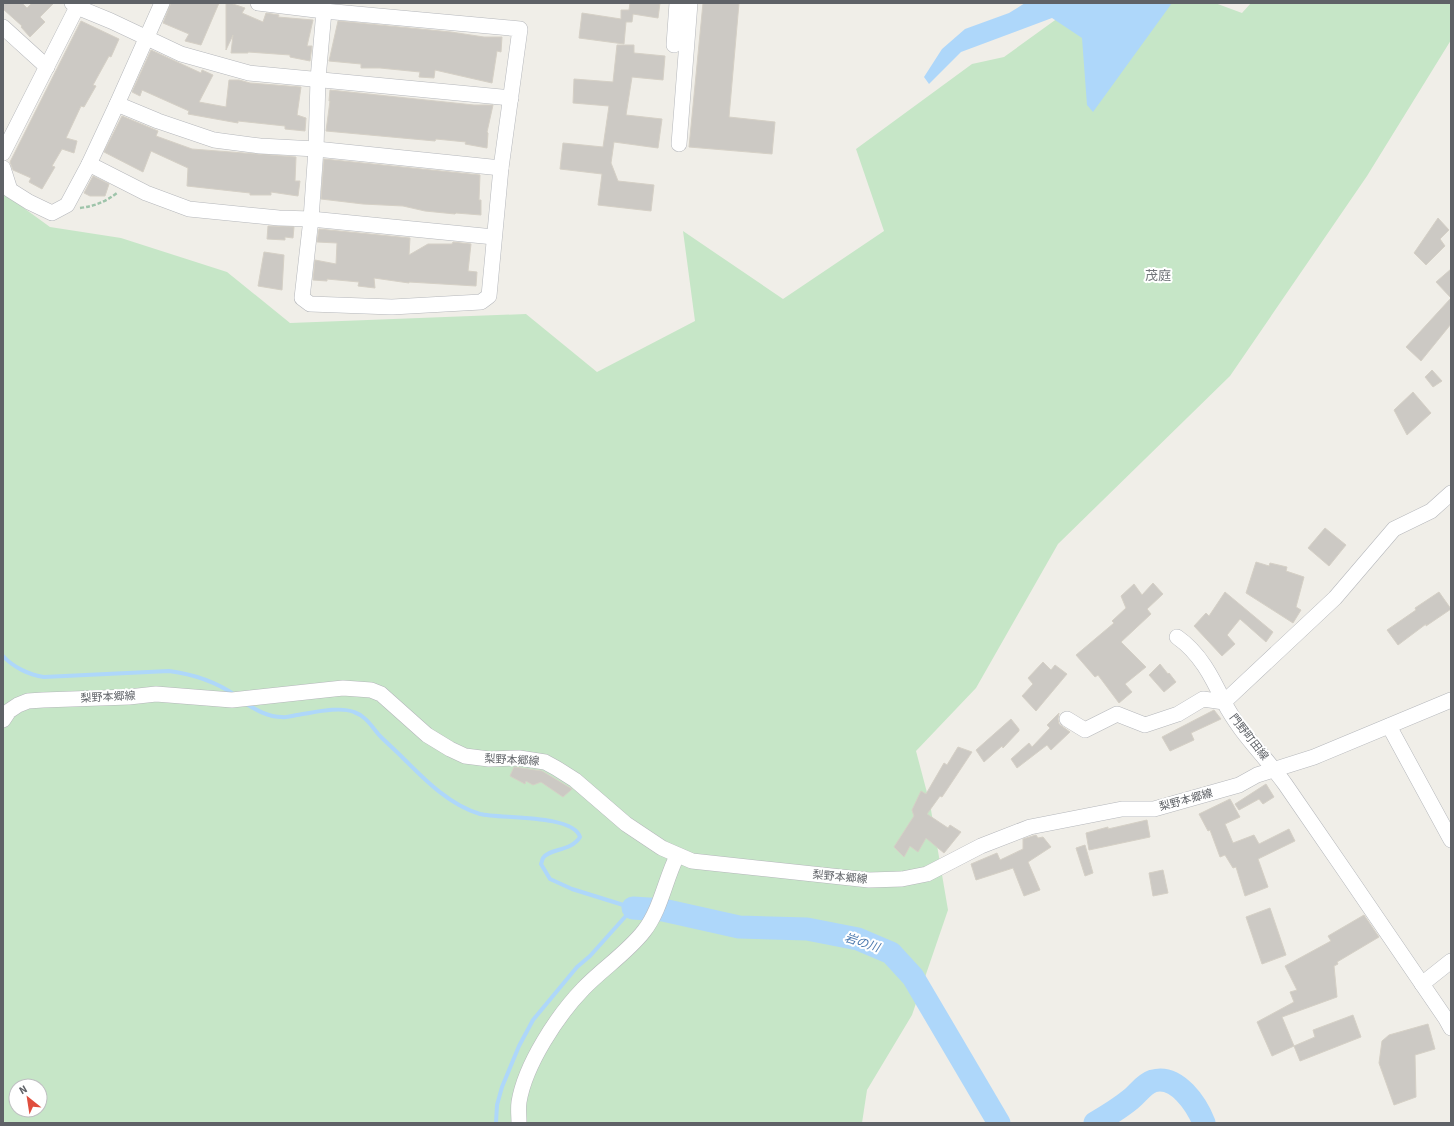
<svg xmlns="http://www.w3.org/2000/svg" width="1454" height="1126" viewBox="0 0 1454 1126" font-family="'Source Sans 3','Noto Sans JP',sans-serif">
  <rect width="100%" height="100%" fill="#f0eee8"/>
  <path fill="#c6e6c7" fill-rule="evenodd" d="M1082,3H1215L1242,13L1251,3H1451V40L1367,176L1230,376L1058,544L976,688L916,751L930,804L948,910L912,1015L867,1090L862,1123H3V193L50,227L121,238L227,272L290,323L526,314L597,372L695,321L683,231L783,299L884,231L856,149L972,64L1004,57L1058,18ZM16,1086H40V1110H16Z"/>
  <polygon fill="#aed7fa" points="1025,3 1172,3 1093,112 1087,105 1082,38 1052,18 961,52 929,84 924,77 942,49 965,29 1009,13"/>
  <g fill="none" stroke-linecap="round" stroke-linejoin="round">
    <g stroke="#aed7fa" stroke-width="4">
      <path d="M3,656C13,667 29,675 44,677L169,671C192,674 216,682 235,695"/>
      <path d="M245,703C256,710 268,717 282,717C286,718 292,716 297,715C312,713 339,706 354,712C366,716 372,727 380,736C387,743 395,750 402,757C424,779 449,805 480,814C500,819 573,814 580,837C571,852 549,848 543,858C542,860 542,862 541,864L550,879L572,889L633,908L590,956L577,967L533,1020L519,1046L502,1087L497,1105L496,1123"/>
    </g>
    <g stroke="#aed7fa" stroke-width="23">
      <polyline points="633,908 663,910 739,927 807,929 858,939 891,953 913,977 999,1123"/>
      <path d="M1095,1123C1107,1116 1120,1108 1131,1099C1138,1093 1144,1084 1153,1081C1177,1074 1197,1105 1204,1123"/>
    </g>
  </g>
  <g fill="#ccc9c4" stroke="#d5d0c6">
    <polygon points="3,3 22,3 27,8 32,3 54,3 40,17 45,22 30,37 21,27 22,26 3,9"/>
    <polygon points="171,3 219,3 201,45 185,41 189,34 163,23"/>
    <polygon points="226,3 230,3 245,8 242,13 263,22 266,13 279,15 278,17 313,20 307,46 312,46 310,61 290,57 290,55 248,52 248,53 231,53 233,35 226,50"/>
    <polygon points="630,3 660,3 658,18 633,14 632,22 626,22 624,44 579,38 582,13 621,19 621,10 629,10"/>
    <polygon points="703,3 739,3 729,117 775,122 772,154 689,147"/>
    <polygon points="81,21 119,39 111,57 109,56 93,85 96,86 84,107 81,106 66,138 77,141 74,153 62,149 52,166 55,167 42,189 29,182 31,178 13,170 10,162"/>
    <polygon points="338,21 451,32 484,37 502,37 501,52 497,51 492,83 435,70 434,78 419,77 420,72 380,68 361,68 361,64 329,61"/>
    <polygon points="617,45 634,45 634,53 665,56 663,80 632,77 626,115 662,119 658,148 614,142 611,163 618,181 654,185 651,211 598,205 602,174 560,169 563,143 603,147 609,106 573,103 574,79 613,82"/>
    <polygon points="151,50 201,73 202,70 213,75 199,102 226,107 229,80 239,80 250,83 301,87 297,115 306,118 305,131 285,129 285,126 238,121 238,123 188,114 189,111 142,90 140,96 132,92"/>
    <polygon points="330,90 474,105 493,105 487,132 488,133 487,148 465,144 466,142 436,139 435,141 326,131 330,101 329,101"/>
    <polygon points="122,116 158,131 156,136 192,149 296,157 295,181 300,181 298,196 271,192 271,195 250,195 250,193 187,186 188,168 151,151 143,172 104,152"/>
    <polygon points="324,159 480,175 479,200 481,200 481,215 456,213 455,214 425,211 403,206 363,204 321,199"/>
    <polygon points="93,176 109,184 105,196 90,196 84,193"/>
    <polygon points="1438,218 1449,230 1440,239 1445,246 1426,265 1414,253"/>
    <polygon points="268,226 294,227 293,238 285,237 285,240 267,239"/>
    <polygon points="319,229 410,238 409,255 428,244 452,244 453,242 471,244 468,271 477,272 476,286 409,282 409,283 374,278 375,288 358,286 359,282 327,279 327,281 313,280 315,260 336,264 337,243 317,242"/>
    <polygon points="264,252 284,255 282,290 258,286"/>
    <polygon points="1451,269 1451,324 1421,361 1406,347 1451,298 1436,282"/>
    <polygon points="1432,370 1442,381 1433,387 1425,377"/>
    <polygon points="1413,392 1431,413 1407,435 1394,410"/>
    <polygon points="1325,528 1346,545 1329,566 1308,548"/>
    <polygon points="1256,562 1269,566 1270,563 1287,567 1286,571 1304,577 1296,607 1301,610 1293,623 1246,593"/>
    <polygon points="1153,583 1163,594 1147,609 1151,614 1121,642 1146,667 1125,684 1132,692 1119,703 1098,675 1095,677 1076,655 1114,623 1112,621 1126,608 1121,596 1134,584 1142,595"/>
    <polygon points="1225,592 1273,632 1266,642 1240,619 1227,635 1235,644 1222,656 1194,626 1206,613 1209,616"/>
    <polygon points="1439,592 1451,609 1426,626 1426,624 1398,645 1387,630 1416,610 1415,608"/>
    <polygon points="1043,662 1051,670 1055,665 1067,674 1036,711 1022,696 1033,684 1028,678"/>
    <polygon points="1160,664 1168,674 1169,673 1176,682 1164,692 1149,675"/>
    <polygon points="1214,710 1221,719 1191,733 1194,740 1170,751 1162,737"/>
    <polygon points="1059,713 1058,719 1059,724 1070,732 1051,750 1047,745 1017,768 1011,759 1029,743 1032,747 1050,728 1047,725"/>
    <polygon points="1011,719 1019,729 1019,731 1003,748 1002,746 984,762 976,750"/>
    <polygon points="958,747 972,752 942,797 940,796 927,814 948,828 950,825 961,832 944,853 926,838 918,852 910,846 904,857 894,847 914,816 912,810 921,791 926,794 944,763 947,765"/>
    <polygon points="514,767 542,771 572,789 563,797 541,782 533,785 526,781 525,784 510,776"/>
    <polygon points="1266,784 1274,797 1263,804 1259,799 1239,810 1235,804"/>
    <polygon points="1230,799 1240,817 1225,824 1233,843 1254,835 1259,844 1289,829 1295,841 1258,859 1268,887 1245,896 1236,867 1233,868 1225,855 1220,857 1210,830 1208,831 1199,814"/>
    <polygon points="1147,820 1150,837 1089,850 1086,833 1108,827 1108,829"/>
    <polygon points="1036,835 1038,838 1043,837 1051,847 1028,862 1040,890 1024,896 1013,868 976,880 971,864 997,853 1000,860 1023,849 1023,839"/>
    <polygon points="1085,845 1093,873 1085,876 1076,848"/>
    <polygon points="1163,870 1168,893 1153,896 1149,873"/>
    <polygon points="1270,908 1286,955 1262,964 1246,917"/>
    <polygon points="1364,915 1379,937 1337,962 1338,964 1334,966 1337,997 1282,1017 1294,1046 1272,1056 1257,1022 1294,1002 1290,992 1297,990 1285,966 1331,941 1328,936"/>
    <polygon points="1353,1015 1361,1037 1300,1061 1294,1046 1315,1037 1313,1030"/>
    <polygon points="1428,1024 1435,1049 1415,1055 1416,1097 1394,1105 1379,1063 1382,1041 1389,1035"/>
  </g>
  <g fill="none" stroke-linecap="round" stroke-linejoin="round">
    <defs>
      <g id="minor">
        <polyline points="72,3 77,7 111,21 181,54 249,73 511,98"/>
        <polyline points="258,3 324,11 520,29 501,168 489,296 481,302 392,307 310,304 302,298 311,219 316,149 318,79 324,11"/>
        <polyline points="3,27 47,67"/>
        <polyline points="674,45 677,3"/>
        <polyline points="117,104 158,121 214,140 260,146 316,149 501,168"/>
        <polyline points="679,144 690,3"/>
        <polyline points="3,153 77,7"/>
        <polyline points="89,164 146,193 189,209 279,218 311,219 494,237"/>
        <polyline points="3,168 10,190 29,202 52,213 67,205 89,164 117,104 162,3"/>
        <path d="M1451,493L1431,511L1394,529L1335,598L1224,702C1239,732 1265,756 1285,784C1339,862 1393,941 1446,1019L1451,1028"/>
        <path d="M1067,719L1085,730L1117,714L1145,725L1178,714L1203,699L1224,702C1212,677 1200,653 1177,637"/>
        <polyline points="3,720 9,711 18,705 28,701 43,700 129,697 156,694 232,700 343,688 371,690 381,694 427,735 450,749 465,756 489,759 519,758 545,762 556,768 575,780 626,824 662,848 692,861 869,880 902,879 927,874 981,846 1030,827 1122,809 1154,809 1239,785 1257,775 1314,757 1451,700"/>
        <polyline points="1389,726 1451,840"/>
        <polyline points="1422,984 1451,961"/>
        <path d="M519,1123C519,1116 518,1109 519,1102C525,1065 557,1016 583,989C602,969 627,953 644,931C661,909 665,880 677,856"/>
      </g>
    </defs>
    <use href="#minor" stroke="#b5b7bb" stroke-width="16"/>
    <path stroke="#9ec4aa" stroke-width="2.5" stroke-dasharray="4 2" stroke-linecap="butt" d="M80,208C95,206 105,202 117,193"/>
    <use href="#minor" stroke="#fff" stroke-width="15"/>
  </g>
  <g text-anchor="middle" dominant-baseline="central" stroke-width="4" stroke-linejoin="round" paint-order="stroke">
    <g font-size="11" fill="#5f6267" stroke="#fff">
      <text transform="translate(108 697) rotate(-3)">梨野本郷線</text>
      <text transform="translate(1249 737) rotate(52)">門野町田線</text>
      <text transform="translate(512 760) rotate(3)">梨野本郷線</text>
      <text transform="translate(1186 800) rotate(-15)">梨野本郷線</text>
      <text transform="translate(840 877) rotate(5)">梨野本郷線</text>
    </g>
    <g font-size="12" font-style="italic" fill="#4a78ad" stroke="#fff">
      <text transform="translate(862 943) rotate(18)">岩の川</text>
    </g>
    <g font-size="13" fill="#707479" stroke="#fff">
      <text x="1158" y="276">茂庭</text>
    </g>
  </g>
  <rect width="1454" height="1126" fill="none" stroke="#5f6267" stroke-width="8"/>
  <g transform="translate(28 1098) rotate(330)"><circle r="19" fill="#ffffff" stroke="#bfc0c2"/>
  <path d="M0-3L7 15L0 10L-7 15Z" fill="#e04e3e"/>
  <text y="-6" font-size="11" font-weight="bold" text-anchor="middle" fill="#5f6267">N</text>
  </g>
</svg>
